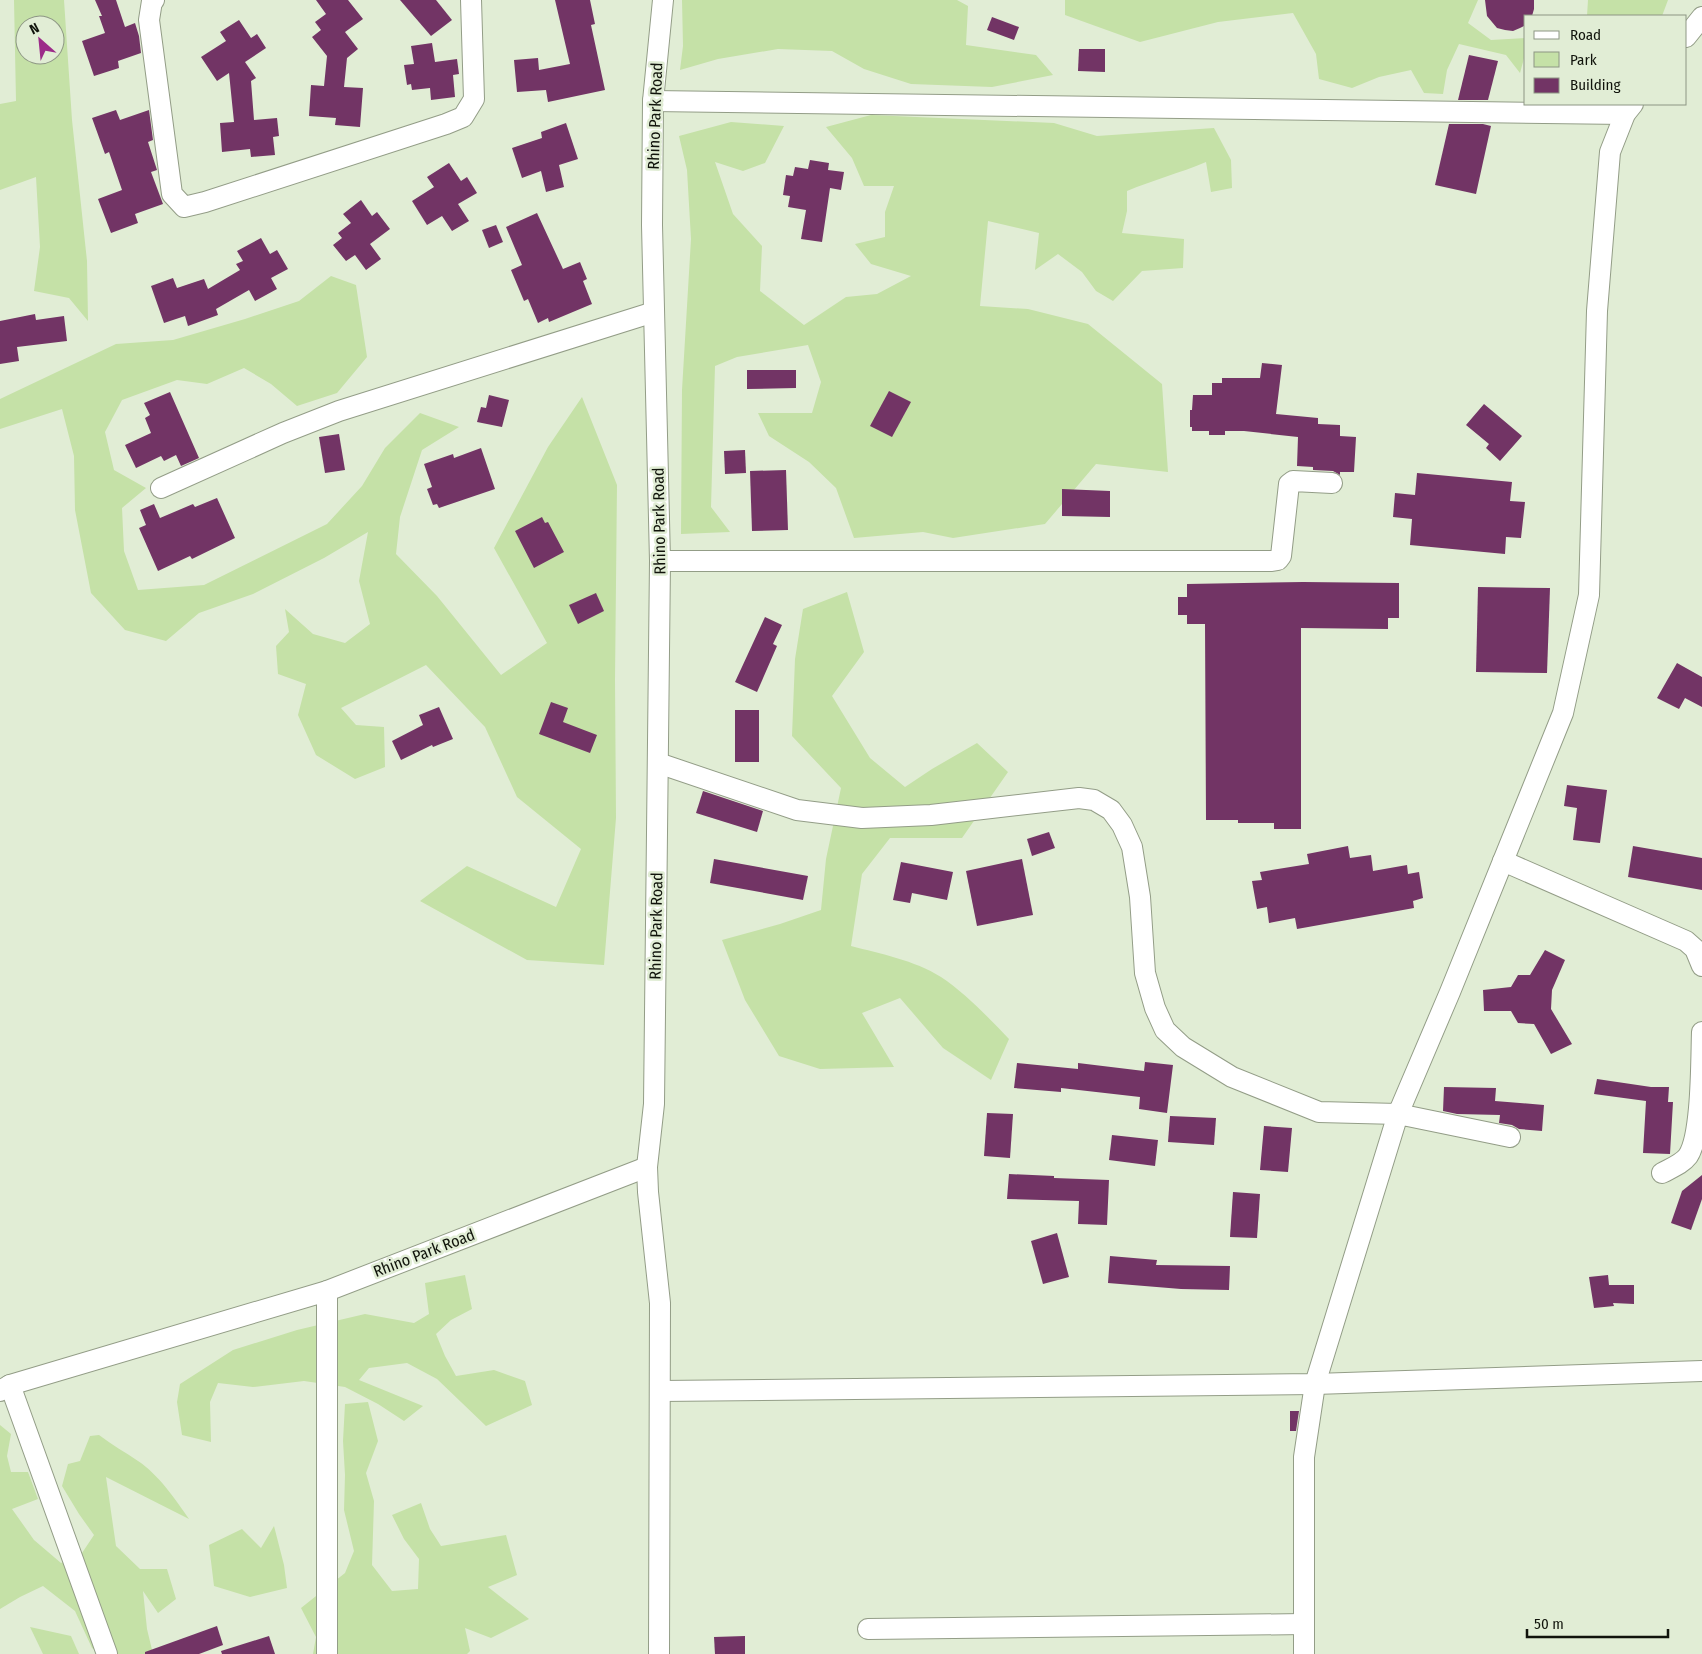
<svg xmlns="http://www.w3.org/2000/svg" width="1702" height="1654" viewBox="0 0 1702 1654" font-family="'Fira Sans Condensed',sans-serif">
  <rect width="100%" height="100%" fill="#e1edd5"/>
  <g fill="#c5e1a7" fill-rule="evenodd">
    <path d="M14,0H64L72,120L87,261L88,321L69,298L34,291L40,247L36,177L0,190V104L16,101ZM25,25H55V55H25Z"/>
    <polygon points="682,0 957,0 968,6 966,45 1036,55 1053,75 992,87 911,84 864,69 832,51 778,49 718,59 680,70 683,46"/>
    <polygon points="1065,0 1478,0 1468,23 1491,40 1526,38 1526,51 1520,73 1506,55 1459,44 1447,70 1443,94 1424,93 1411,70 1379,77 1352,88 1319,79 1316,54 1293,13 1218,22 1140,42 1065,15"/>
    <polygon points="1588,0 1668,0 1662,16 1587,16"/>
    <path d="M871,115L1054,123L1097,136L1214,128L1231,160L1232,188L1211,192L1206,162C1180,173 1153,180 1127,191V211L1122,233L1184,239L1183,268L1142,271L1113,301L1096,291L1082,272L1058,254L1035,270L1039,233L988,221L980,306L1028,309L1088,324L1162,384L1168,472L1096,464L1045,524L953,538L923,532L854,538L836,488L809,462L769,436L758,413H812L821,382L808,345L737,357L715,366L711,507L730,532L681,534L682,390L691,239L687,170L679,136L731,122L784,126L765,163L743,171L715,162L733,214L762,246L760,291L804,325L846,297L877,294L911,276L871,264L855,244L885,237V212L894,186H864L852,158L826,127Z"/>
    <polygon points="331,276 356,285 367,357 337,393 297,406 271,384 244,368 207,384 177,380 122,400 105,432 114,470 146,488 122,508 124,551 138,590 204,585 327,524 362,486 385,448 420,413 459,427 422,450 400,517 396,554 437,596 501,675 547,643 494,548 548,447 582,397 617,485 615,680 616,818 604,965 527,960 420,901 467,866 556,907 581,849 517,797 485,727 426,665 341,708 356,725 384,727 385,767 355,779 316,755 298,715 306,684 278,674 276,646 289,632 285,609 313,634 345,643 370,624 359,581 368,532 324,558 253,594 199,613 166,641 125,630 91,593 75,510 74,456 62,409 0,429 0,399 116,344 173,340 245,319 299,301"/>
    <path d="M847,592L864,652L832,696L870,758L905,787L932,769L977,743L1008,772L962,838H890L862,874L851,946C881,954 914,960 941,977C964,992 990,1019 1009,1039L991,1080L943,1048L900,998L862,1013L894,1067L820,1069L779,1056L745,1000L722,940L780,924L821,910L826,859L841,788L792,736L795,659L803,609Z"/>
    <polygon points="465,1275 472,1309 451,1320 436,1334 445,1356 456,1376 494,1370 525,1381 532,1405 486,1426 437,1379 407,1363 369,1368 359,1380 423,1406 404,1421 378,1404 345,1387 304,1381 253,1387 218,1383 210,1402 211,1442 182,1435 177,1402 180,1384 233,1350 297,1330 365,1314 414,1323 429,1314 425,1283"/>
    <polygon points="368,1402 378,1441 366,1473 374,1501 372,1565 392,1591 418,1589 419,1559 404,1539 392,1515 421,1503 430,1529 441,1546 506,1535 517,1575 488,1587 529,1619 491,1638 465,1628 470,1651 467,1654 313,1654 316,1637 301,1608 345,1573 354,1551 344,1510 345,1475 343,1441 345,1404"/>
    <path d="M0,1425L11,1434L7,1456L11,1472H28L38,1499L12,1509L34,1540L61,1563L82,1553L94,1535L79,1514L62,1486L68,1464L80,1461L90,1436L99,1435C112,1445 125,1452 138,1461C158,1474 176,1500 189,1519L106,1477L116,1546L140,1569H167L176,1599L158,1613L143,1591L147,1629L153,1654H101L92,1648L75,1611L43,1586L20,1597L0,1609Z"/>
    <polygon points="274,1526 284,1565 287,1588 250,1597 214,1586 209,1545 242,1529 261,1548"/>
    <polygon points="30,1627 71,1636 79,1654 43,1654"/>
  </g>
  <g fill="#723465">
    <polygon points="95,0 116,0 125,27 135,23 139,36 141,53 118,61 119,68 94,76 82,41 105,33 99,16 102,16"/>
    <polygon points="316,0 348,0 363,19 345,32 358,49 347,58 344,87 363,88 360,127 335,125 336,118 309,116 311,85 324,86 327,56 312,37 321,30 315,22 326,14"/>
    <polygon points="400,0 436,0 452,20 431,36"/>
    <polygon points="555,0 590,0 595,24 591,25 605,90 548,102 546,90 517,92 514,60 538,58 539,70 570,64"/>
    <polygon points="1485,0 1534,0 1534,9 1532,16 1526,16 1526,25 1520,28 1513,31 1505,30 1497,28 1487,16"/>
    <polygon points="992,17 1019,27 1014,40 987,30"/>
    <polygon points="239,20 251,38 257,34 266,48 245,62 256,78 251,81 254,120 277,118 279,136 273,137 275,155 251,157 250,149 222,152 220,123 234,122 229,73 217,81 201,57 226,41 220,32"/>
    <polygon points="432,43 435,62 457,59 459,74 453,75 455,97 431,100 430,88 412,90 411,84 407,85 404,65 414,64 411,46"/>
    <polygon points="1079,49 1105,49 1105,72 1078,71"/>
    <polygon points="1469,55 1498,61 1488,100 1458,100"/>
    <polygon points="116,110 120,120 149,110 153,140 148,142 157,170 151,172 163,204 135,214 138,223 111,233 98,199 122,190 109,152 105,154 92,118"/>
    <polygon points="566,123 578,159 559,165 564,187 546,192 541,171 522,178 512,148 542,138 541,132"/>
    <polygon points="1449,124 1483,124 1491,126 1476,194 1435,185"/>
    <polygon points="810,160 829,163 828,170 844,172 841,190 830,188 822,242 801,239 806,210 788,207 790,196 783,195 786,175 793,176 795,167 808,169"/>
    <polygon points="449,163 461,181 467,177 477,193 458,204 469,221 452,231 442,216 427,225 412,201 434,187 427,177"/>
    <polygon points="361,200 372,216 377,212 390,229 370,244 381,259 366,270 355,255 346,261 333,245 342,238 338,233 351,223 343,214"/>
    <polygon points="537,213 563,269 580,262 587,279 583,281 592,304 549,322 548,318 538,323 528,299 524,301 511,270 522,265 506,227"/>
    <polygon points="496,225 503,242 489,248 482,230"/>
    <polygon points="261,238 270,254 277,250 288,269 271,278 277,289 255,301 249,290 216,309 218,315 188,326 185,316 164,323 151,286 173,278 177,288 204,279 208,289 240,270 236,264 243,261 237,251"/>
    <polygon points="35,314 36,320 64,316 67,341 17,347 19,361 0,364 0,321"/>
    <polygon points="1262,363 1282,365 1276,414 1318,418 1318,424 1340,425 1340,436 1356,437 1354,472 1340,472 1340,475 1333,471 1313,470 1313,467 1297,466 1298,437 1244,431 1225,431 1225,435 1209,435 1209,431 1192,431 1192,427 1190,427 1190,410 1192,410 1193,395 1212,395 1212,383 1222,383 1222,378 1260,378"/>
    <polygon points="747,370 796,370 796,388 747,389"/>
    <polygon points="889,391 911,402 892,437 870,426"/>
    <polygon points="170,392 199,458 181,466 176,455 164,461 161,456 136,468 125,445 151,433 145,418 150,415 144,403"/>
    <polygon points="489,395 509,400 502,427 477,422 481,407 486,408"/>
    <polygon points="1484,404 1522,436 1500,461 1486,448 1489,444 1466,425"/>
    <polygon points="339,434 345,470 325,473 319,437"/>
    <polygon points="481,448 495,489 439,508 437,504 433,505 427,489 432,487 424,464 453,454 454,458"/>
    <polygon points="745,450 746,473 725,474 724,451"/>
    <polygon points="786,470 788,530 752,531 750,471"/>
    <polygon points="1417,473 1512,482 1510,501 1525,502 1521,538 1506,537 1505,554 1410,545 1412,519 1393,517 1395,493 1415,495"/>
    <polygon points="1062,489 1110,491 1110,517 1062,516"/>
    <polygon points="217,498 235,538 192,559 190,556 158,571 139,528 146,525 140,510 154,504 160,518 193,504 195,507"/>
    <polygon points="542,517 545,523 548,522 564,552 534,568 515,531"/>
    <polygon points="1303,582 1399,583 1399,618 1388,618 1388,629 1301,628 1301,829 1274,829 1274,823 1238,823 1238,820 1206,820 1205,624 1187,624 1187,615 1178,615 1178,597 1187,597 1187,584"/>
    <polygon points="1478,587 1550,588 1547,673 1476,672"/>
    <polygon points="596,593 604,611 578,624 569,605"/>
    <polygon points="765,617 782,625 773,644 777,646 757,692 735,682"/>
    <polygon points="1677,663 1702,677 1702,707 1685,698 1679,709 1657,698"/>
    <polygon points="551,702 568,708 563,722 597,735 590,753 539,734"/>
    <polygon points="439,707 453,739 433,747 432,745 401,760 392,741 423,725 419,715"/>
    <rect x="735" y="710" width="24" height="52"/>
    <polygon points="1567,785 1607,790 1600,843 1573,840 1577,808 1564,806"/>
    <polygon points="703,791 763,811 757,832 696,813"/>
    <polygon points="1049,832 1055,848 1032,856 1027,839"/>
    <polygon points="1348,846 1350,858 1371,855 1373,871 1407,865 1408,874 1419,872 1423,898 1413,901 1414,908 1297,929 1295,918 1269,923 1267,907 1257,909 1252,881 1262,880 1260,872 1309,864 1307,854"/>
    <polygon points="1633,846 1702,858 1702,890 1628,877"/>
    <polygon points="714,859 808,876 803,900 710,883"/>
    <polygon points="1022,859 1033,915 977,926 966,871"/>
    <polygon points="901,862 953,872 947,900 912,893 910,903 893,900"/>
    <polygon points="1545,950 1565,960 1552,990 1551,1009 1572,1044 1551,1054 1534,1024 1518,1023 1511,1011 1484,1011 1483,990 1511,987 1518,975 1530,975"/>
    <polygon points="1145,1062 1173,1065 1167,1113 1139,1109 1140,1097 1061,1088 1061,1092 1014,1088 1017,1063 1078,1069 1078,1063 1144,1071"/>
    <polygon points="1597,1079 1651,1087 1669,1087 1668,1102 1673,1102 1670,1154 1643,1153 1646,1101 1594,1094"/>
    <polygon points="1444,1087 1496,1088 1495,1101 1544,1105 1542,1131 1519,1129 1512,1125 1499,1123 1500,1115 1457,1114 1443,1111"/>
    <polygon points="987,1113 1013,1114 1010,1158 984,1156"/>
    <polygon points="1170,1116 1216,1118 1214,1145 1168,1142"/>
    <polygon points="1264,1126 1292,1128 1288,1172 1260,1170"/>
    <polygon points="1112,1135 1158,1140 1155,1166 1109,1160"/>
    <polygon points="1009,1174 1054,1176 1054,1178 1109,1180 1107,1225 1078,1224 1079,1201 1007,1199"/>
    <polygon points="1702,1175 1702,1199 1691,1230 1671,1223 1682,1191"/>
    <polygon points="1233,1192 1260,1194 1257,1238 1230,1237"/>
    <polygon points="1057,1233 1069,1277 1043,1284 1031,1241"/>
    <polygon points="1110,1256 1157,1260 1156,1265 1230,1266 1229,1290 1181,1289 1108,1283"/>
    <polygon points="1608,1275 1609,1285 1634,1285 1634,1304 1613,1303 1614,1306 1594,1308 1589,1277"/>
    <polygon points="1290,1411 1299,1411 1296,1431 1290,1431"/>
    <polygon points="217,1626 223,1645 199,1654 145,1654 145,1652"/>
    <polygon points="269,1636 275,1654 222,1654 221,1651"/>
    <polygon points="745,1636 745,1654 715,1654 714,1637"/>
  </g>
  <g fill="none" stroke-linecap="round" stroke-linejoin="round">
    <defs>
      <g id="street">
        <polyline points="154,0 152,1 149,20 172,194 184,207 205,202 446,124 463,117 474,99 471,0"/>
        <polyline points="1686,37 1702,17"/>
        <polyline points="653,101 1625,114"/>
        <polyline points="161,488 283,433 339,411 654,312"/>
        <polyline points="660,561 1272,561 1278,560 1281,556 1289,484 1293,481 1332,483"/>
        <polyline points="658,763 797,810 862,818 931,815 1079,798 1094,800 1111,810 1122,825 1132,847 1140,897 1145,973 1155,1008 1165,1030 1183,1047 1232,1077 1319,1112 1398,1114 1450,992 1563,713 1589,595 1597,311 1610,152 1625,114 1633,104"/>
        <polyline points="1503,861 1686,941 1695,949 1702,966"/>
        <path d="M1662,1173C1671,1168 1682,1164 1688,1156C1702,1135 1701,1060 1702,1032"/>
        <polyline points="10,1385 107,1654"/>
        <polyline points="0,1391 10,1385 327,1291 647,1167"/>
        <polyline points="660,1391 1315,1384 1702,1371"/>
        <polyline points="868,1629 1304,1624"/>
        <polyline points="327,1654 327,1291"/>
        <polyline points="659,1654 660,1303 648,1192 647,1167 654,1104 660,561 652,225 653,101 663,0"/>
        <polyline points="1304,1654 1304,1457 1315,1384 1398,1114 1510,1137"/>
      </g>
    </defs>
    <use href="#street" stroke="#939d87" stroke-width="22"/>
    <use href="#street" stroke="#fff" stroke-width="20"/>
  </g>
  <g text-anchor="middle" dominant-baseline="central" stroke-width="5" stroke-linejoin="round" paint-order="stroke">
    <g font-size="16" fill="#10130b" stroke="#e1edd5">
      <text transform="translate(655 116) rotate(-88)">Rhino Park Road</text>
      <text transform="translate(659 521) rotate(-91)">Rhino Park Road</text>
      <text transform="translate(656 926) rotate(-89)">Rhino Park Road</text>
      <text transform="translate(424 1253) rotate(-21)">Rhino Park Road</text>
    </g>
  </g>
  <rect x="1524" y="15" width="162" height="90" fill="#e1edd5" stroke="#8d9684"/>
  <rect x="1534" y="31" width="25" height="8" fill="#ffffff" stroke="#8d9684"/>
  <text x="1570" y="40" font-size="15" fill="#10130b">Road</text>
  <rect x="1534" y="52" width="25" height="15" fill="#c5e1a7" stroke="#8d9684"/>
  <text x="1570" y="65" font-size="15" fill="#10130b">Park</text>
  <rect x="1534" y="78" width="25" height="15" fill="#723465" stroke="#8d9684"/>
  <text x="1570" y="90" font-size="15" fill="#10130b">Building</text>
  <g transform="translate(40 40) rotate(333)"><circle r="24" fill="#e1edd5" stroke="#8d9684"/>
  <path d="M0-4L9 19L0 12L-9 19Z" fill="#9c2b89"/>
  <text y="-8" font-size="14" font-weight="bold" text-anchor="middle" fill="#10130b">N</text>
  </g>
  <path d="M1527 1629v8h141v-8" fill="none" stroke="#10130b" stroke-width="2.5"/>
  <text x="1534" y="1629" font-size="15" fill="#10130b" stroke="#e1edd5" stroke-width="4" paint-order="stroke">50 m</text>
</svg>
